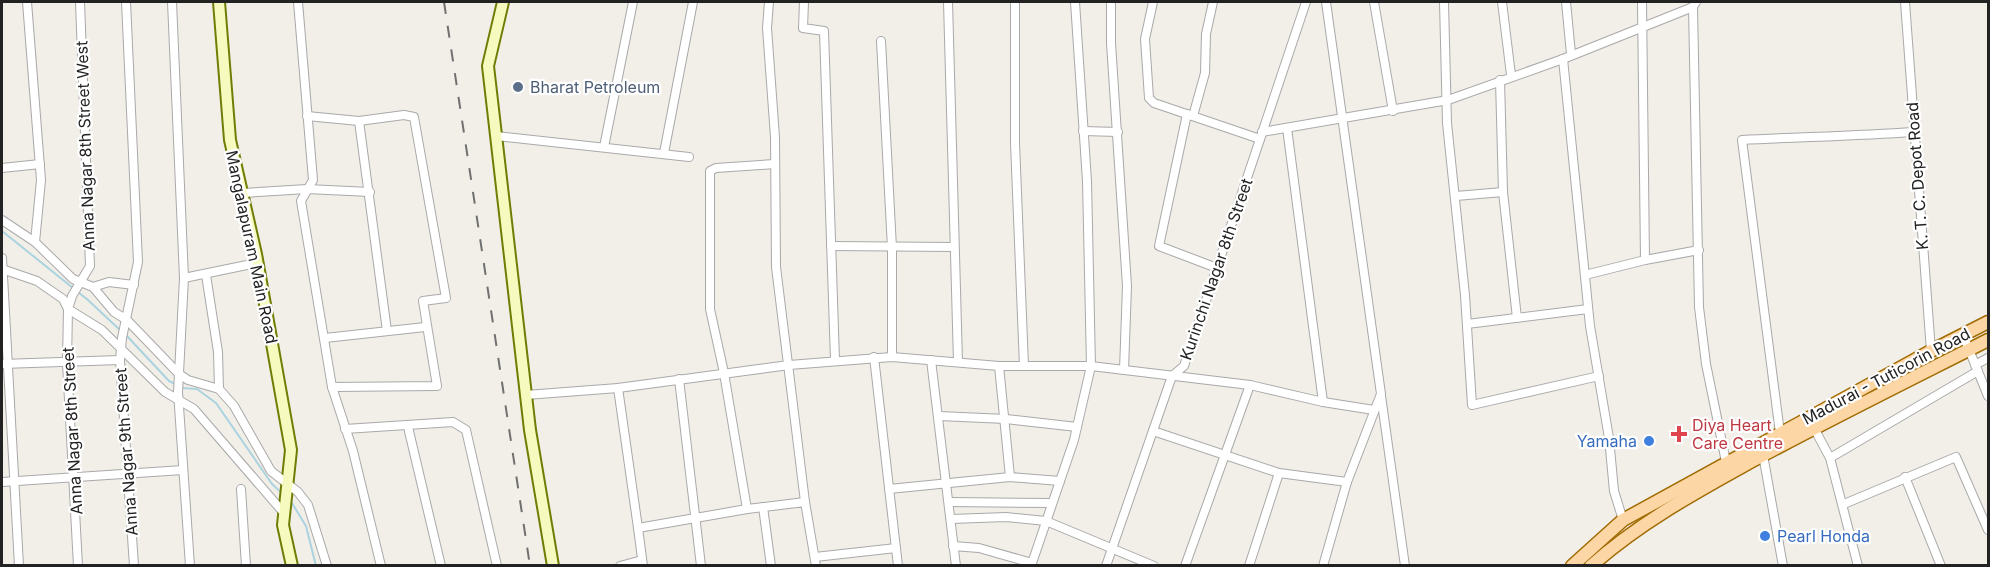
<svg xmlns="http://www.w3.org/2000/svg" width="1990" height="567" viewBox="0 0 1990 567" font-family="Inter,sans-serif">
  <rect width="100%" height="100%" fill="#f2efe9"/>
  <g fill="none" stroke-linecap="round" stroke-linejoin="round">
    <g stroke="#aad3df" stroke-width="2">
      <polyline points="2,231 88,300 121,331"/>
      <polyline points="126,335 169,381 177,385"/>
      <polyline points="182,388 197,389 216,403 272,484 283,494"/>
      <polyline points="290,500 306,526 316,566"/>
    </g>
    <defs>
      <g id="street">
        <polyline points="27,2 41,180 35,242"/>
        <polyline points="126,2 138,262 122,338 120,360 134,566"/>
        <polyline points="172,2 184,278 178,392 190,566"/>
        <polyline points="298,2 313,180 301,201 332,387 353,451 381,566"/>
        <polyline points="769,2 767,28 775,137 776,267 805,502"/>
        <polyline points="804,2 803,28 824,31 835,360"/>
        <polyline points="948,2 958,362"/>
        <polyline points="1015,2 1015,143 1024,366"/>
        <polyline points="1111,2 1111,43 1127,286 1124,370"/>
        <polyline points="1153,2 1145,39 1149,98 1154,103 1260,139"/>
        <polyline points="1374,2 1393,111"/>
        <polyline points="1444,2 1447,123 1465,295 1472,405 1599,376"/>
        <polyline points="1502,2 1511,75"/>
        <polyline points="1566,2 1571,54"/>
        <polyline points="1696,2 1693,7 1699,307 1706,364 1726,462"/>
        <polyline points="1905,2 1931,351"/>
        <polyline points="881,41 892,248 892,357"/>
        <polyline points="1563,59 1590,326 1609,438 1614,491 1623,520"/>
        <polyline points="1500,80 1503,192 1517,318"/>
        <polyline points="1187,114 1159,246 1217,268"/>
        <polyline points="307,116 359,121 404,115 414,117 446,298 423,301 437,386 332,387"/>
        <polyline points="1193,116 1205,73 1206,34 1213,2"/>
        <polyline points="359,121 387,331"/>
        <polyline points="1287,128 1323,402"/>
        <polyline points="1083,131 1118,132"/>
        <polyline points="1262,132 1448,100 1563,59 1693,7"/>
        <polyline points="496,136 689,157"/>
        <polyline points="604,147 633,2"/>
        <polyline points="664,153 693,2"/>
        <polyline points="2,168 40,164"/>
        <polyline points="242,193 307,189 370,192"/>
        <polyline points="1456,196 1503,192"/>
        <polyline points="2,220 35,242 73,279 93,287 114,312 127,320 179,374 188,380 219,389 234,406 271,471 298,492 308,505 327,566"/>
        <polyline points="831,246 954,247"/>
        <polyline points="2,258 19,566"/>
        <polyline points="1645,260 1699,250"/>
        <polyline points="2,269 37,281 63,299 68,309 102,330 165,392 194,409 283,512"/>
        <polyline points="206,275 218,352 219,389"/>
        <polyline points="1585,275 1645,260 1642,2"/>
        <polyline points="184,278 257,263"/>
        <polyline points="93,287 109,282 134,285"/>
        <polyline points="1467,324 1588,309"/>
        <polyline points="1963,335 1988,396"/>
        <polyline points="325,338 425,327"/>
        <polyline points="874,357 898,566"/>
        <polyline points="931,360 956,566"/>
        <polyline points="2,364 120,360"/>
        <polyline points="1975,365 1988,358"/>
        <polyline points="999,366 1010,477"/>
        <polyline points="679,379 701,566"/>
        <polyline points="618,388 638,528"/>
        <polyline points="526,395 618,388 789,365 892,357 999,366 1091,366 1250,385 1323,402 1374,410"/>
        <polyline points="1381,396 1405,566"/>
        <polyline points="939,416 1006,419 1077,427"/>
        <polyline points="408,427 441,566"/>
        <polyline points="1814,428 1830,458 1858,566"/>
        <polyline points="345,429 453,422 466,430 497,566"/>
        <polyline points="1153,431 1279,473 1347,482"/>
        <path d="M1780,433L1742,140C1800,137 1856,136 1914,132"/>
        <polyline points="1763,455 1783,566"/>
        <polyline points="1830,458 1978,371"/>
        <polyline points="1905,477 1941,566"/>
        <polyline points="2,482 183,470"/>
        <polyline points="241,489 246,566"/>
        <polyline points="889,489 1010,477 1060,481"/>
        <polyline points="949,502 1052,503"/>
        <polyline points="1844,504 1956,457 1988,530"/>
        <polyline points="763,507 771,566"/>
        <polyline points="747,509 724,373 710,309 710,171 716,168 775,164"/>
        <polyline points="951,519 1006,517 1046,521 1154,566"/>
        <polyline points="953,546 979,548 1032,563"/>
        <polyline points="815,557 896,548"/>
        <polyline points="78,566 67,363 68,309 72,296 90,266 80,2"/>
        <polyline points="620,566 642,560"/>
        <polyline points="643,566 638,528 747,509 805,502 816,566"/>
        <polyline points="1031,566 1074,440 1091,366 1087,181 1075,2"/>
        <polyline points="1106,566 1172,376 1184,366 1306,2"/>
        <polyline points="1185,566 1250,385"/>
        <polyline points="1249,566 1279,473"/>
        <polyline points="1323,566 1347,482 1381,394 1326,2"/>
      </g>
      <g id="secondary">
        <polyline points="219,2 230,140 256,254 291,450 283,525 292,566"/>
        <polyline points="503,2 488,66 530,430 553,566"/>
      </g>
      <g id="primary">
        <polyline points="1572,566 1623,520 1931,351 1988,322"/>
        <path d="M1591,566C1639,523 1696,492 1752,461C1830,419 1909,380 1988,340"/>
      </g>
    </defs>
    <use href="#street" stroke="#a9a9a9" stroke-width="10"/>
    <use href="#secondary" stroke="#707d05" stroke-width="14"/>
    <use href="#primary" stroke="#a06b00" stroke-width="15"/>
    <use href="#street" stroke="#fff" stroke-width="8"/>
    <use href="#secondary" stroke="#f7fabf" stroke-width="10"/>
    <use href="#primary" stroke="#fcd6a4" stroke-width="12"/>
    <polyline stroke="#707070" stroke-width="2" stroke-dasharray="12 12" stroke-linecap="butt" points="444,2 530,566"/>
  </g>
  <circle fill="#5c6f8a" stroke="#fff" stroke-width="2" cx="518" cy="87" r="6"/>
  <path fill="#e0444e" stroke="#fff" stroke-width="2" d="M1676 425h6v6h6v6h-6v6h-6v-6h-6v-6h6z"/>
  <g fill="#3f7fe0" stroke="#fff" stroke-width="2">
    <circle cx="1649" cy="441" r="6"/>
    <circle cx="1765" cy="536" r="6"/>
  </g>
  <g text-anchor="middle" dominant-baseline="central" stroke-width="4.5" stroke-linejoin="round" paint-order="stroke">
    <g font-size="16" fill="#4e5e75" stroke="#fff" text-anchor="start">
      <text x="530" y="87">Bharat Petroleum</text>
    </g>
    <g font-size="16" fill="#222" stroke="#fff">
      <text transform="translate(85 146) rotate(-92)">Anna Nagar 8th Street West</text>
      <text transform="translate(1917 176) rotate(-94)">K. T. C. Depot Road</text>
      <text transform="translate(252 247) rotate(78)">Mangalapuram Main Road</text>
      <text transform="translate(1216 269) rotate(-71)">Kurinchi Nagar 8th Street</text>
      <text transform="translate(1886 376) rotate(-28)">Madurai - Tuticorin Road</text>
      <text transform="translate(72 431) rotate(-93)">Anna Nagar 8th Street</text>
      <text transform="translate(126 452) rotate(-94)">Anna Nagar 9th Street</text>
    </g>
    <g font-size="16" fill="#be3a42" stroke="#fff" text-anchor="start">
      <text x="1692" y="425">Diya Heart<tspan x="1692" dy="18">Care Centre</tspan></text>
    </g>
    <g font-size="16" fill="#366cbe" stroke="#fff" text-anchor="end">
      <text x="1637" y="441">Yamaha</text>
      <text x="1777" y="536" text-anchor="start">Pearl Honda</text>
    </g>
  </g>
  <rect width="1990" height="567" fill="none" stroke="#222222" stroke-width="6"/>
</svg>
